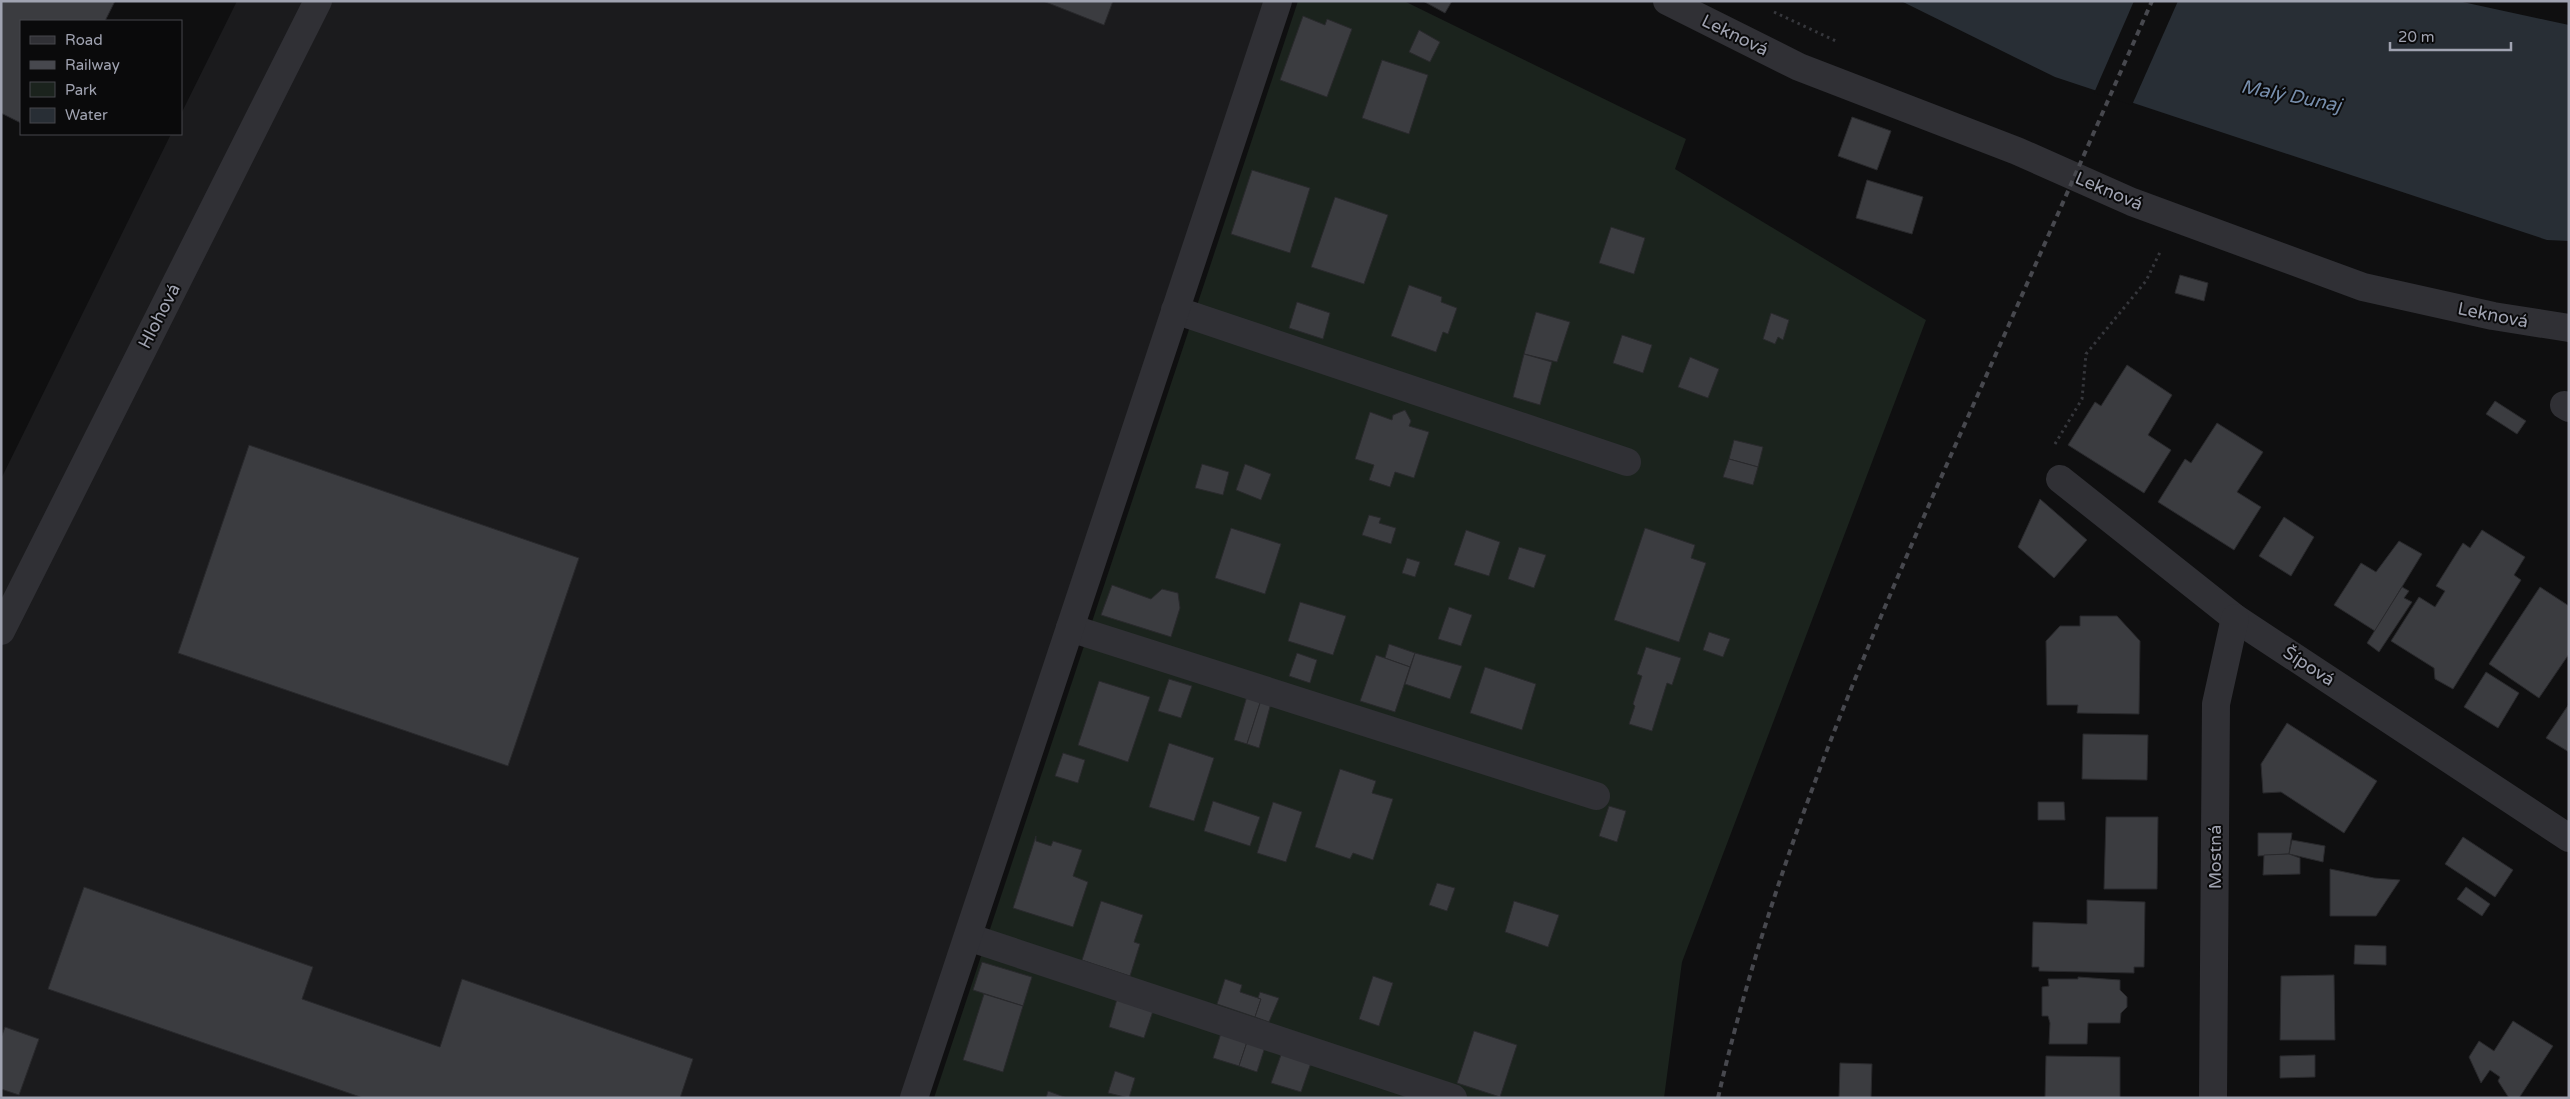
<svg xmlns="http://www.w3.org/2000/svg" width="2570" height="1099" viewBox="0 0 2570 1099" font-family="'Varela Round',sans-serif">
  <rect width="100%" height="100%" fill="#0f0f10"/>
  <polygon fill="#1b1b1d" points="237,1 1268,1 904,1098 1,1098 1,479 171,134 181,134 181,114"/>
  <polygon fill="#1b231d" points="1298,1 1404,1 1686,139 1675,169 1926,320 1682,962 1664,1098 934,1098"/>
  <polygon fill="#282e35" points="1901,1 2458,1 2569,25 2569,241 2547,240 2055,77"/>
  <polygon fill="#0f0f10" points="2134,1 2178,1 2132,105 2094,93"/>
  <g fill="#3b3c40" stroke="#29292c">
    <polygon points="1,1 115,1 105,21 21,21 21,123 1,113"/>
    <polygon points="1043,1 1113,1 1104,25"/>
    <polygon points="1423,1 1452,1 1445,13"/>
    <polygon points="1303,16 1325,25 1327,19 1352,29 1327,97 1280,80"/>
    <polygon points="1419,30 1440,42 1430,62 1409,52"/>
    <polygon points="1382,60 1428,75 1409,134 1362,118"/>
    <polygon points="1852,117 1891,131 1877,170 1838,156"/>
    <polygon points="1252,170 1310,188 1290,253 1231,234"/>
    <polygon points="1867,180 1923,197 1912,234 1856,218"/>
    <polygon points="1335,197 1388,215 1364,284 1311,267"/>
    <polygon points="1611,227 1645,238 1634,274 1599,263"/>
    <polygon points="2180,275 2208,283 2204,301 2175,293"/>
    <polygon points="1409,285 1442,297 1441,302 1457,308 1448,334 1443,332 1436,352 1391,336"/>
    <polygon points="1297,302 1330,313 1323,339 1289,328"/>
    <polygon points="1536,312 1570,322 1557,362 1524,354"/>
    <polygon points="1771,313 1789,320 1783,340 1778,337 1775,344 1763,339"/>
    <polygon points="1622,335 1652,345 1643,373 1613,363"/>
    <polygon points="1524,354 1552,362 1540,405 1513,397"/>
    <polygon points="1690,357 1719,369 1708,398 1678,387"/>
    <polygon points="2127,365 2172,395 2148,435 2171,450 2144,493 2068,445 2095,402 2101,406"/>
    <polygon points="2495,401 2526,421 2517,434 2486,414"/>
    <polygon points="1405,410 1411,421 1409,426 1429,432 1414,478 1395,472 1390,487 1369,480 1374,465 1355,459 1370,412 1392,420 1393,415"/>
    <polygon points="2217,423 2263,452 2237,492 2261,507 2234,550 2158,502 2185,459 2191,463"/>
    <polygon points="1734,440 1763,447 1758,467 1729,459"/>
    <polygon points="249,445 579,558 508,766 178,653"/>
    <polygon points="1729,459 1758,467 1753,485 1723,477"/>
    <polygon points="1202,464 1229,472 1223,495 1195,488"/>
    <polygon points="1245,464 1271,474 1261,500 1236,490"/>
    <polygon points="2040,499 2087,540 2054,578 2018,547"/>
    <polygon points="1369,515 1381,518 1379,523 1396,528 1391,544 1362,535"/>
    <polygon points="2284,517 2314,537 2291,576 2259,556"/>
    <polygon points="1231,528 1281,544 1265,594 1215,578"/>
    <polygon points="1645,528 1695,545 1691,558 1706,563 1679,642 1614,620"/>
    <polygon points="1466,530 1500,542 1489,576 1454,565"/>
    <polygon points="2482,530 2525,557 2514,575 2521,580 2453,689 2435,679 2434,668 2391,641 2419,597 2435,607 2445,591 2436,586 2463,543 2470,548"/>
    <polygon points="2399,541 2422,554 2375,631 2334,605 2361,563 2376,572"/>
    <polygon points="1519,547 1546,555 1534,588 1508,579"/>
    <polygon points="1407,558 1420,562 1415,577 1402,573"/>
    <polygon points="1112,585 1151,599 1162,589 1178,593 1180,608 1171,637 1101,615"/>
    <polygon points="2402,587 2409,591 2404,598 2412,602 2379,652 2367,643"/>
    <polygon points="2540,587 2569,606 2569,654 2539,698 2489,664"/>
    <polygon points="1300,602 1346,616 1333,655 1288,641"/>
    <polygon points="1449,607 1472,615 1461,646 1438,639"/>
    <polygon points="2080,616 2117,616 2140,641 2139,714 2077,713 2078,705 2047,705 2046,641 2060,626 2080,626"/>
    <polygon points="1709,632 1730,639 1723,657 1703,650"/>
    <polygon points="1389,644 1415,653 1410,667 1385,658"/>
    <polygon points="1646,647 1681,658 1672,685 1667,683 1652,731 1629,724 1635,706 1633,704 1642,676 1637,674"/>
    <polygon points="1297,653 1317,660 1310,683 1289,676"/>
    <polygon points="1415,653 1462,666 1450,699 1405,684"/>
    <polygon points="1376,655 1410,667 1395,712 1360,701"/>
    <polygon points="1485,667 1536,684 1522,730 1470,713"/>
    <polygon points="2486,672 2519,693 2498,728 2464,707"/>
    <polygon points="1169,679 1192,686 1181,718 1158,711"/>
    <polygon points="1099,681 1150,697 1128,762 1078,745"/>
    <polygon points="1247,696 1261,700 1247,744 1234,740"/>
    <polygon points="1261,700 1271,703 1259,748 1247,744"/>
    <polygon points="2569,704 2569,752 2546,738"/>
    <polygon points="2287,723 2377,781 2344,833 2281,792 2263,793 2261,764"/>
    <polygon points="2083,734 2148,735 2147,780 2082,779"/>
    <polygon points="1169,743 1214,758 1194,821 1149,807"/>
    <polygon points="1063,753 1085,760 1078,783 1055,776"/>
    <polygon points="1340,769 1376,781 1372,793 1393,799 1373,860 1353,853 1350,859 1315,847"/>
    <polygon points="1213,801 1260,817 1250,846 1204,831"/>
    <polygon points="1273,802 1302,812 1286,862 1257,853"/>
    <polygon points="2038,802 2064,802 2065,820 2038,820"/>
    <polygon points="1609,806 1626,811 1617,842 1599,836"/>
    <polygon points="2106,817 2158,817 2157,889 2104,889"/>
    <polygon points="2258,833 2292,833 2289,854 2258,856"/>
    <polygon points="1036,836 1036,841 1051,846 1053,841 1082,850 1073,876 1088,882 1073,927 1013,908"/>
    <polygon points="2463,837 2513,870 2495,897 2445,864"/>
    <polygon points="2292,840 2325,846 2323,862 2289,854"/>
    <polygon points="2289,854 2300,858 2300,874 2263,875 2264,855"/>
    <polygon points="2330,869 2374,878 2400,880 2376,916 2330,916"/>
    <polygon points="1437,883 1455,888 1447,911 1429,905"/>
    <polygon points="84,887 313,967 302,999 440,1047 462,979 693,1059 680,1098 363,1098 48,989"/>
    <polygon points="2466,887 2490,904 2482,916 2457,899"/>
    <polygon points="2087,900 2145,902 2144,967 2134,967 2134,973 2039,971 2039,967 2032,967 2033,922 2087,924"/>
    <polygon points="1101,901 1143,915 1134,942 1140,944 1130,976 1082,960"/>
    <polygon points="1514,901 1559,915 1548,947 1505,932"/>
    <polygon points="2355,945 2386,946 2386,965 2354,964"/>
    <polygon points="982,962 1032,977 1023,1006 973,990"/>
    <polygon points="2334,975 2335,1040 2280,1040 2281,976"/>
    <polygon points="1373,976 1393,983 1379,1026 1359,1019"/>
    <polygon points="2078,977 2120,980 2120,990 2127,997 2127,1007 2121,1013 2120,1023 2088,1023 2087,1044 2049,1044 2050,1023 2048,1016 2042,1016 2042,987 2049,986 2048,979 2078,979"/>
    <polygon points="1225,979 1242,985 1240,992 1261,999 1255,1017 1217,1004"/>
    <polygon points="1260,992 1279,998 1269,1022 1255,1017 1261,999 1258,998"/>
    <polygon points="984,994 1023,1006 1003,1072 963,1060"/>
    <polygon points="1117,999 1153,1011 1144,1038 1109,1027"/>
    <polygon points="2513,1021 2553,1046 2519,1098 2509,1098 2498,1081 2500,1077 2490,1070 2481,1083 2469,1057 2479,1041 2494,1051"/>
    <polygon points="5,1027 39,1039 19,1095 1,1089 1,1038"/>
    <polygon points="1474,1031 1517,1045 1500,1097 1457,1083"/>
    <polygon points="1221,1033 1247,1042 1239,1066 1213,1058"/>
    <polygon points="1247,1042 1265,1047 1257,1072 1239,1066"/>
    <polygon points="1282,1052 1311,1063 1301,1092 1271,1083"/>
    <polygon points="2315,1055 2315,1077 2280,1078 2280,1056"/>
    <polygon points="2046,1056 2120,1057 2120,1098 2045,1098"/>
    <polygon points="1840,1063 1872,1064 1871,1098 1839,1098"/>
    <polygon points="1115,1071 1135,1078 1129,1098 1108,1093"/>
    <polygon points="1048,1091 1067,1098 1046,1098"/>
  </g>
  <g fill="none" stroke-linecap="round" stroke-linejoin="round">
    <g stroke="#36373c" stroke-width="3" stroke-dasharray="2.5 4" stroke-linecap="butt">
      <polyline points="1774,12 1836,41"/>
      <polyline points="2055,444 2082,399 2086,354 2146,281 2161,250"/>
    </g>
    <g stroke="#303035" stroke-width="28">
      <polyline points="1667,1 1799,67 2017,151 2132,202 2363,287 2493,316 2569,328"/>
      <polyline points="1175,310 1627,462"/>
      <polyline points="2564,405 2569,408"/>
      <polyline points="2060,479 2235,618 2569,838"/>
      <polyline points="1070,628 1596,796"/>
      <polyline points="1,631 318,1"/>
      <polyline points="968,937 1453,1098"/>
      <polyline points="914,1098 1278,1"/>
      <polyline points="2213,1098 2216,704 2235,618"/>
    </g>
    <path stroke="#47484e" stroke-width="4" stroke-dasharray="6 5" stroke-linecap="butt" d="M1718,1098C1770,871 1861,658 1955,446C2021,298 2086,150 2152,1"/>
  </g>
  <g text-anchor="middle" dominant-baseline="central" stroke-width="4" stroke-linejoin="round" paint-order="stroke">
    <g font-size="18" fill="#a0a3b1" stroke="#0a0a0b">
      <text transform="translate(1735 35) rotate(26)">Leknová</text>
      <text transform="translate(2109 191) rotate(23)">Leknová</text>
      <text transform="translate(2493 315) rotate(11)">Leknová</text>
      <text transform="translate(159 316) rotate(-63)">Hlohová</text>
      <text transform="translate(2309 666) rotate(33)">Šípová</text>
      <text transform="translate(2215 857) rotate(-90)">Mostná</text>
    </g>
    <g font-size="19" font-style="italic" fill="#778eac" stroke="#0a0a0b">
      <text transform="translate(2291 96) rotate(11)">Malý Dunaj</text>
    </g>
  </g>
  <rect width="2570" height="1099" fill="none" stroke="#a0a3b1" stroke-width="5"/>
  <rect x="20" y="20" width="162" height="115" fill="#0a0a0b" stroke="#46474d"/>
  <rect x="30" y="36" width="25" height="8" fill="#303035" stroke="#46474d"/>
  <text x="65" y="45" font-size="15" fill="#a0a3b1">Road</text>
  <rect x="30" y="61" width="25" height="8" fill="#47484e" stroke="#46474d"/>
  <text x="65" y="70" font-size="15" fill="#a0a3b1">Railway</text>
  <rect x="30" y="82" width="25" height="15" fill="#1b231d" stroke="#46474d"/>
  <text x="65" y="95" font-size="15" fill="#a0a3b1">Park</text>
  <rect x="30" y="108" width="25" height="15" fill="#282e35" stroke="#46474d"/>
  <text x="65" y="120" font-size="15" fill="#a0a3b1">Water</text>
  <path d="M2390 42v8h121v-8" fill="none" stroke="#a0a3b1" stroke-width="2.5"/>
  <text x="2398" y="42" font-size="15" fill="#a0a3b1" stroke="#0a0a0b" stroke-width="4" paint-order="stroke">20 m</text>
</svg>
